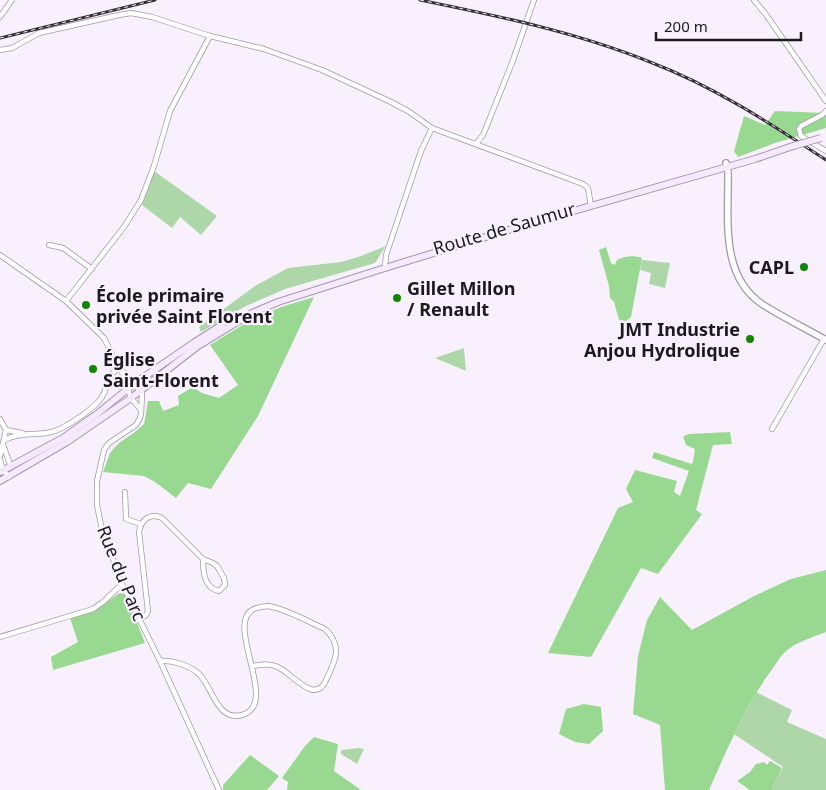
<svg xmlns="http://www.w3.org/2000/svg" width="826" height="790" viewBox="0 0 826 790" font-family="'Noto Sans',sans-serif">
  <rect width="100%" height="100%" fill="#f8f1fd"/>
  <g fill="#aed7a9">
    <polygon points="154,171 217,216 201,235 180,217 172,228 142,205"/>
    <polygon points="386,246 375,263 285,289 246,306 201,332 199,327 255,286 288,268 341,262 361,256"/>
    <polygon points="642,260 670,263 665,288 649,284 651,273 640,270"/>
    <polygon points="464,348 466,371 435,358"/>
    <polygon points="756,692 792,710 787,722 826,739 826,790 772,790 783,767 734,734"/>
    <polygon points="359,748 364,749 357,764 341,754 341,750"/>
  </g>
  <g fill="#99d891">
    <polygon points="775,111 826,113 826,128 775,143 738,157 734,151 744,116 765,125"/>
    <path d="M606,247L611,263L615,265L617,260C623,256 635,255 642,258L631,317L626,321L619,320L614,302L610,298L609,286L599,250Z"/>
    <polygon points="314,297 258,416 211,489 188,483 176,498 155,482 144,476 103,472 110,453 119,443 135,432 144,424 148,401 159,401 163,411 179,405 178,396 193,387 202,393 219,398 238,385 210,345 249,321 281,307"/>
    <polygon points="730,432 732,444 713,445 696,510 702,514 658,574 641,568 591,657 548,653 618,508 633,502 626,489 635,470 677,481 674,492 680,496 689,471 652,458 654,452 692,464 693,461 695,449 686,445 683,437 688,434"/>
    <path d="M826,570V632C813,637 796,642 785,652C780,656 777,663 773,668C745,705 728,748 709,790H665L660,725L633,714L638,656L647,620L660,597L692,630L754,596L791,579Z"/>
    <polygon points="122,593 126,595 145,643 53,670 51,657 78,642 70,618 95,611 118,594"/>
    <polygon points="584,704 601,707 603,731 589,744 575,742 559,734 566,709"/>
    <polygon points="314,737 338,744 334,771 361,790 287,790 288,782 282,778 305,746"/>
    <polygon points="250,755 279,776 267,790 223,790 223,785"/>
    <polygon points="770,761 782,768 772,790 750,790 737,781 750,772 756,764 764,762 767,765"/>
  </g>
  <g fill="none" stroke-linecap="round" stroke-linejoin="round">
    <defs>
      <g id="minor">
        <polyline points="754,0 767,16 826,101"/>
        <polyline points="0,17 12,0"/>
        <polyline points="0,50 12,48 39,33 119,15 131,13 152,17 210,36 264,49 322,70 389,101 408,111 432,128 583,184 588,188 591,206"/>
        <polyline points="826,111 822,115 801,126 799,129 801,136 826,151"/>
        <polyline points="476,144 483,135 512,63 534,0"/>
        <polyline points="49,245 63,248 92,269"/>
        <polyline points="0,255 66,301 104,338 119,368 126,378 127,387 131,398 141,410"/>
        <polyline points="385,268 386,255 421,151 432,128"/>
        <polyline points="66,301 124,227 141,200 154,166 170,111 210,36"/>
        <polyline points="119,368 128,376 140,391 142,394 141,414 140,418 136,425 109,443 104,450 97,481 97,505 101,525 122,584 160,661 219,790"/>
        <polyline points="0,419 6,430 0,456"/>
        <polyline points="772,429 824,339"/>
        <polyline points="6,430 22,433"/>
        <path d="M5,440C22,430 44,438 62,428C73,422 95,408 102,397C111,383 100,382 119,368"/>
        <polyline points="3,445 11,467"/>
        <polyline points="0,460 3,470 9,477"/>
        <polyline points="125,492 126,519 141,524"/>
        <path d="M139,620L146,615L148,611L139,532C141,520 150,512 162,518L203,559L213,563L217,566L224,578L225,585L219,591C204,588 203,572 203,559"/>
        <polyline points="0,637 93,609 103,602 122,584"/>
        <path d="M160,661C172,660 189,665 199,674C212,686 217,722 242,715C281,705 223,623 254,609C259,607 263,606 269,606C288,610 307,621 325,629C331,634 337,644 336,653C335,661 331,670 327,678C315,709 291,670 275,666C268,663 260,665 252,666"/>
      </g>
      <path id="tertiary" d="M726,163L728,172C729,216 719,275 762,304C782,317 805,328 826,340"/>
      <g id="secondary">
        <polyline points="0,472 63,438 97,414 135,383 195,342 222,325"/>
        <polyline points="0,481 67,442 131,398 198,346 252,313 278,302 385,268 528,224 755,159 793,146"/>
      </g>
    </defs>
    <use href="#minor" stroke="#a398aa" stroke-width="6"/>
    <use href="#tertiary" stroke="#a398aa" stroke-width="8"/>
    <use href="#secondary" stroke="#a398aa" stroke-width="8"/>
    <use href="#minor" stroke="#fff" stroke-width="4.5"/>
    <use href="#tertiary" stroke="#fff" stroke-width="5.5"/>
    <use href="#secondary" stroke="#f6e8fe" stroke-width="6"/>
    <defs>
      <g id="rail">
        <path d="M420,0C498,16 576,32 650,62C713,86 770,123 826,160"/>
        <polyline points="0,38 155,0"/>
      </g>
    </defs>
    <use href="#rail" stroke="#343036" stroke-width="3"/>
    <use href="#rail" stroke="#f8f1fd" stroke-width="1" stroke-dasharray="4" stroke-linecap="butt"/>
    <defs>
      <polyline id="secondary-bridge" points="793,146 821,138"/>
    </defs>
    <use href="#secondary-bridge" stroke="#a398aa" stroke-width="8" stroke-linecap="butt"/>
    <use href="#secondary-bridge" stroke="#f6e8fe" stroke-width="6"/>
  </g>
  <g fill="#138600" stroke="#f8f1fd" stroke-width="2">
    <circle cx="804" cy="267" r="5"/>
    <circle cx="397" cy="298" r="5"/>
    <circle cx="86" cy="305" r="5"/>
    <circle cx="750" cy="339" r="5"/>
    <circle cx="93" cy="369" r="5"/>
  </g>
  <g text-anchor="middle" dominant-baseline="central" stroke-width="4.5" stroke-linejoin="round" paint-order="stroke">
    <g font-size="18" fill="#1d191f" stroke="#f8f1fd">
      <text transform="translate(504 228) rotate(-16)">Route de Saumur</text>
      <text transform="translate(122 573) rotate(68)">Rue du Parc</text>
    </g>
    <g font-size="18" font-weight="bold" fill="#1d191f" stroke="#f8f1fd" text-anchor="start">
      <text x="794" y="267" text-anchor="end">CAPL</text>
      <text x="407" y="288">Gillet Millon<tspan x="407" dy="21">/ Renault</tspan></text>
      <text x="96" y="295">École primaire<tspan x="96" dy="21">privée Saint Florent</tspan></text>
      <text x="740" y="329" text-anchor="end">JMT Industrie<tspan x="740" dy="21">Anjou Hydrolique</tspan></text>
      <text x="103" y="359">Église<tspan x="103" dy="21">Saint-Florent</tspan></text>
    </g>
  </g>
  <path d="M656 32v8h145v-8" fill="none" stroke="#1d191f" stroke-width="2.5"/>
  <text x="664" y="32" font-size="15" fill="#1d191f" stroke="#f8f1fd" stroke-width="4" paint-order="stroke">200 m</text>
</svg>
